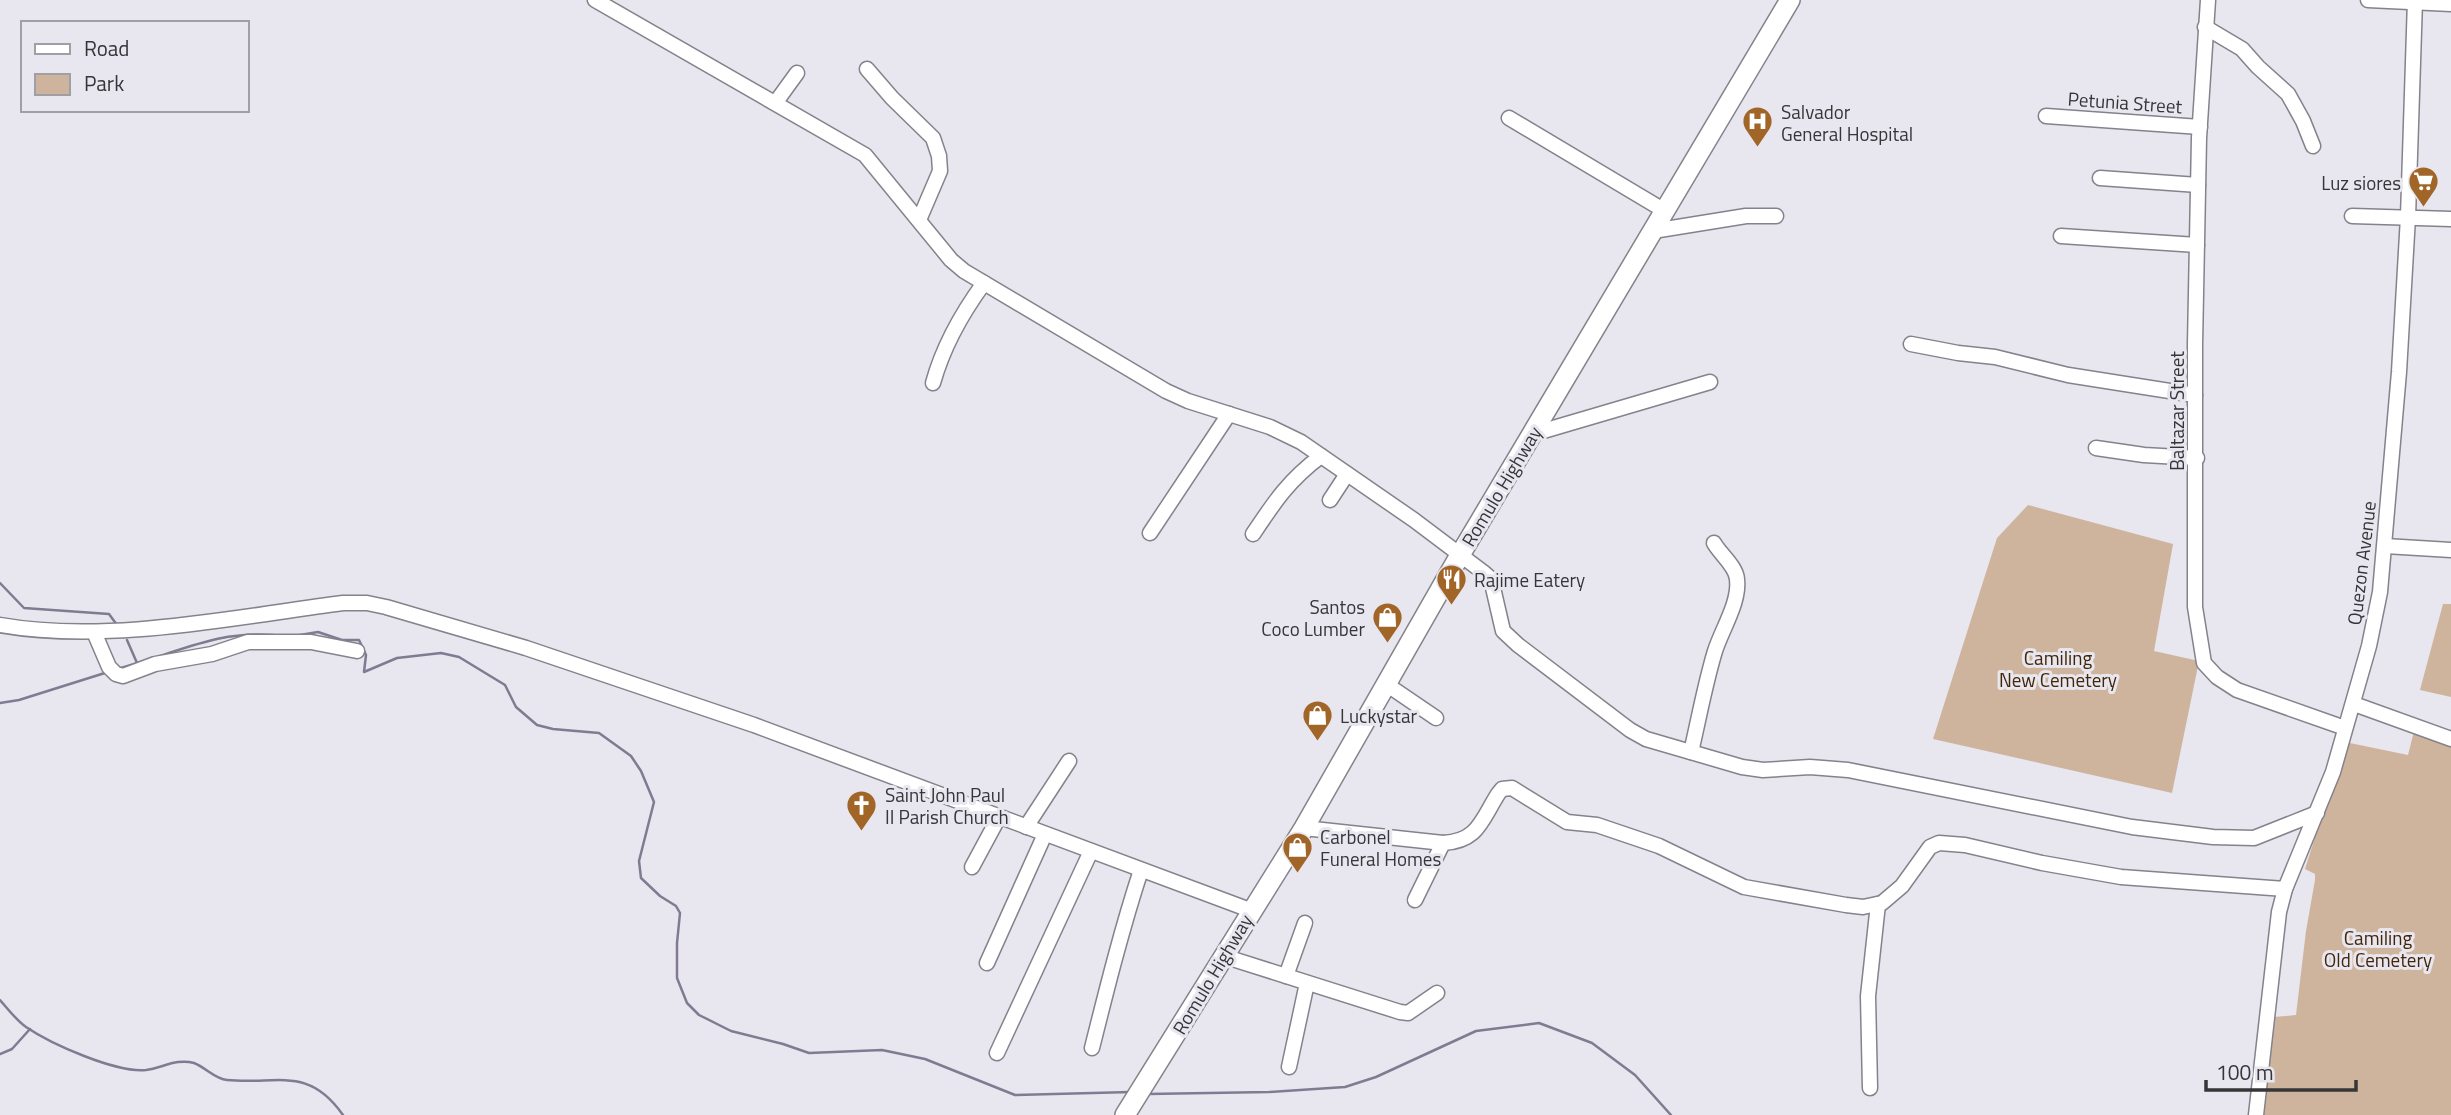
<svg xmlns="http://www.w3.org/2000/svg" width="2451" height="1115" viewBox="0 0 2451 1115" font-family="'Titillium Web',sans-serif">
  <rect width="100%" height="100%" fill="#e8e6ef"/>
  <g fill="#ceb49d">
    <polygon points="2028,505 2173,544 2154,651 2199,661 2172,793 1933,739 1997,538"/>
    <polygon points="2443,604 2451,604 2451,697 2420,690"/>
    <polygon points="2414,731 2451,742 2451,1115 2264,1115 2274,1017 2296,1015 2306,931 2315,880 2315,874 2305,869 2345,742 2408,755"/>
  </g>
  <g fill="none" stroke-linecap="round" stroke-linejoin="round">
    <g stroke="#817b91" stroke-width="2.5">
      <polyline points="0,583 24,608 109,614 117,625"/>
      <polyline points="294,636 318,632 342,640 359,640 366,655 364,672 397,658 441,653 459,657 505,685 516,707 537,725 553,729 599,733 631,756 641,771 654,802 639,861 641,878 660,896 676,906 680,913 677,943 677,978 687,1003 699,1015 731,1031 783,1044 809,1053 882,1050 925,1059 1015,1095 1131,1092"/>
      <polyline points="127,640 137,663"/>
      <path d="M157,657C200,643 228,632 273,635"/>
      <polyline points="121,668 141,662"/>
      <polyline points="0,703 19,700 108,672"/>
      <polyline points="2450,731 2451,731"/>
      <path d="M0,1000C8,1009 16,1020 26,1027C51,1044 116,1073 146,1070C162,1068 177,1058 194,1063C205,1067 215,1079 227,1080C277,1085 308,1065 343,1115"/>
      <polyline points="0,1054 12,1049 30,1029"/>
      <polyline points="1148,1094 1269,1092 1345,1087 1376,1077 1476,1031 1539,1023 1592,1043 1635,1075 1671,1115"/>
    </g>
    <defs>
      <g id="minor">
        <polyline points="595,0 865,155 951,260 964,271 1166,391 1188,401 1270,427 1301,442 1414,520 1483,572 1491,579 1503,631 1518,645 1630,730 1646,739 1742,767 1763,770 1810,767 1848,770 2132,827 2213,837 2254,838 2317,813"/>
        <polyline points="2208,0 2199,138 2195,345 2195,607 2204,663 2217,677 2237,690 2345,728"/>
        <polyline points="2368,0 2451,4"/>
        <polyline points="2205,27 2242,49 2258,67 2288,94 2303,121 2313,146"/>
        <polyline points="867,69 892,98 933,138 939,156 940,171 919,220"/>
        <polyline points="776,102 797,73"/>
        <polyline points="2046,116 2200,127"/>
        <polyline points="1509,118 1665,211"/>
        <polyline points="2100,178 2198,185"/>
        <polyline points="2352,216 2451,219"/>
        <polyline points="1653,231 1746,216 1776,216"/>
        <polyline points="2061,236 2197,245"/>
        <polyline points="1911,344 1958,353 1995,357 2068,375 2195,395"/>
        <path d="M933,383C943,347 962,313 984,283"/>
        <polyline points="1533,434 1710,382"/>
        <polyline points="2096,448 2144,455 2197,458"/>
        <polyline points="1330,500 1347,474"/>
        <polyline points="1150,533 1229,414"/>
        <path d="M1253,534C1275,501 1289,480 1321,456"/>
        <polyline points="2385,546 2451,550"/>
        <path d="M0,625C108,644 235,617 343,603H367L386,607L526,648L754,725L1250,910"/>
        <polyline points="94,632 109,667 116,674 123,676 155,664 212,654 248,642 311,642 357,651"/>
        <polyline points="1386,684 1436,718"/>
        <polyline points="2354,704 2451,739"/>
        <path d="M1691,752C1699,718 1705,684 1715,651C1722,629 1740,602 1737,579C1736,566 1720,554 1714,543"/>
        <polyline points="1026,827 1069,761"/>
        <path d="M1304,828L1443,843C1478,841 1481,821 1498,794L1502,789L1512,788L1567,822L1597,825L1659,846L1744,887L1846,905L1863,907L1882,903L1902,886L1930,847L1939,843L1965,845L2042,863L2121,877L2285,889"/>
        <polyline points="972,867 999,817"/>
        <polyline points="1415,900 1443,843"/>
        <polyline points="1223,956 1400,1012 1408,1013 1437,993"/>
        <polyline points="987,963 1045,834"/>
        <polyline points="1286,976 1305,923"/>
        <path d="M1092,1048C1107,988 1122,928 1141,870"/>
        <polyline points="997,1053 1091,851"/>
        <polyline points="1289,1067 1307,983"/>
        <polyline points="1870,1088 1868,996 1878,904"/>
        <polyline points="2256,1115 2279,912 2285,889 2333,772 2369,646 2380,592 2399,372 2408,217 2415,0"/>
      </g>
      <polyline id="highway" points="1125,1115 1304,828 1460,555 1790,0"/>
    </defs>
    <use href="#minor" stroke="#84828a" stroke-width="17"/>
    <use href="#highway" stroke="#84828a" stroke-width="22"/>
    <use href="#minor" stroke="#fff" stroke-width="14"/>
    <use href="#highway" stroke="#fff" stroke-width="19"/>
  </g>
  <defs>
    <symbol id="hospital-pin" viewBox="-11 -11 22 30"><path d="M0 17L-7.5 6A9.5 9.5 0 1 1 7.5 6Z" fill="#a16627" stroke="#e8e6ef"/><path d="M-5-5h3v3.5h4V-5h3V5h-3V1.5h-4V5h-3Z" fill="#fff"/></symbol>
    <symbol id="supermarket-pin" viewBox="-11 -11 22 30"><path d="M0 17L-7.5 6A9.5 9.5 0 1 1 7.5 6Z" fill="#a16627" stroke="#e8e6ef"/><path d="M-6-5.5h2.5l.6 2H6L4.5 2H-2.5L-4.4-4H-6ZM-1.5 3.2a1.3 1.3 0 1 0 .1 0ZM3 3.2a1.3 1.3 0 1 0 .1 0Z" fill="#fff"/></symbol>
    <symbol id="restaurant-pin" viewBox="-11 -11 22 30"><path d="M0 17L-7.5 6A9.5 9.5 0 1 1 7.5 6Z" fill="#a16627" stroke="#e8e6ef"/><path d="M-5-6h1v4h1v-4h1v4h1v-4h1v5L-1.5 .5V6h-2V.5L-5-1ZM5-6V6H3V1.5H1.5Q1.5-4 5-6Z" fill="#fff"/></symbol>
    <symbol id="shop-pin" viewBox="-11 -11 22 30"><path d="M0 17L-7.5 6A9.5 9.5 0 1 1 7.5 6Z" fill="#a16627" stroke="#e8e6ef"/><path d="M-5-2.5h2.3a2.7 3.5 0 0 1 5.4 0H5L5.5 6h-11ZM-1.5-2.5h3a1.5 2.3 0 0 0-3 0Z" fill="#fff"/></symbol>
    <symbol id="church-pin" viewBox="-11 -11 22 30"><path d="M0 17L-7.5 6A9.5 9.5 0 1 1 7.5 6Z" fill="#a16627" stroke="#e8e6ef"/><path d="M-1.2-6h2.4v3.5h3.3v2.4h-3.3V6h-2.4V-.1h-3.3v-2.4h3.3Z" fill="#fff"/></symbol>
  </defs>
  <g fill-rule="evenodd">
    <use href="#hospital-pin" x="1740" y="104" width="35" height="47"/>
    <use href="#supermarket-pin" x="2406" y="164" width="35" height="47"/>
    <use href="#restaurant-pin" x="1434" y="562" width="35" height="47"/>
    <use href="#shop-pin" x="1370" y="600" width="35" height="47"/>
    <use href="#shop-pin" x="1300" y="698" width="35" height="47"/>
    <use href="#church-pin" x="844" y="788" width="35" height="47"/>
    <use href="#shop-pin" x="1280" y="830" width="35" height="47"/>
  </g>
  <g text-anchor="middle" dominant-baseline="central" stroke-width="6" stroke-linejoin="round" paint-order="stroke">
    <g font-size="19" fill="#363538" stroke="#e8e6ef">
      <text transform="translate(2125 102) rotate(4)">Petunia Street</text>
      <text transform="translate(2176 411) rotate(-90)">Baltazar Street</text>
      <text transform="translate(1501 486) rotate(-59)">Romulo Highway</text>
      <text transform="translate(2361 563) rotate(-83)">Quezon Avenue</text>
      <text transform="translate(1212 974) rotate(-59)">Romulo Highway</text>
    </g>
    <g font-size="19" fill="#363538" stroke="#e8e6ef" text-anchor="start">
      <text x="1781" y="111">Salvador<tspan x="1781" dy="22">General Hospital</tspan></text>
      <text x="2401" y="182" text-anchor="end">Luz siores</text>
      <text x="1474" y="579">Rajime Eatery</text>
      <text x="1365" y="606" text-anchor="end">Santos<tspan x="1365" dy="22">Coco Lumber</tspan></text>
      <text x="1340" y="715">Luckystar</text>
      <text x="885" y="794">Saint John Paul<tspan x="885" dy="22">II Parish Church</tspan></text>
      <text x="1320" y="836">Carbonel<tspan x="1320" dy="22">Funeral Homes</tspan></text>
    </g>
    <g font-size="19" fill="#422608" stroke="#e8e6ef">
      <text x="2058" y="657">Camiling<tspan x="2058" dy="22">New Cemetery</tspan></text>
      <text x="2378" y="937">Camiling<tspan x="2378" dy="22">Old Cemetery</tspan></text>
    </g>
  </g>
  <rect x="21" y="21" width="228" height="91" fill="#e8e6ef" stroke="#a19fa6" stroke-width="2"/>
  <rect x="35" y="44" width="35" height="10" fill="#ffffff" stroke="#a19fa6" stroke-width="2"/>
  <text x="84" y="56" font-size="21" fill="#363538">Road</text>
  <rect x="35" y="74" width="35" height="21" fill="#ceb49d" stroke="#a19fa6" stroke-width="2"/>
  <text x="84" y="91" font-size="21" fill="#363538">Park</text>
  <path d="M2206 1080v10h150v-10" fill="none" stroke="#363538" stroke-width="3.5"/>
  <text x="2216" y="1080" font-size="21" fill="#363538" stroke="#e8e6ef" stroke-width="5" paint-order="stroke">100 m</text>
</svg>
